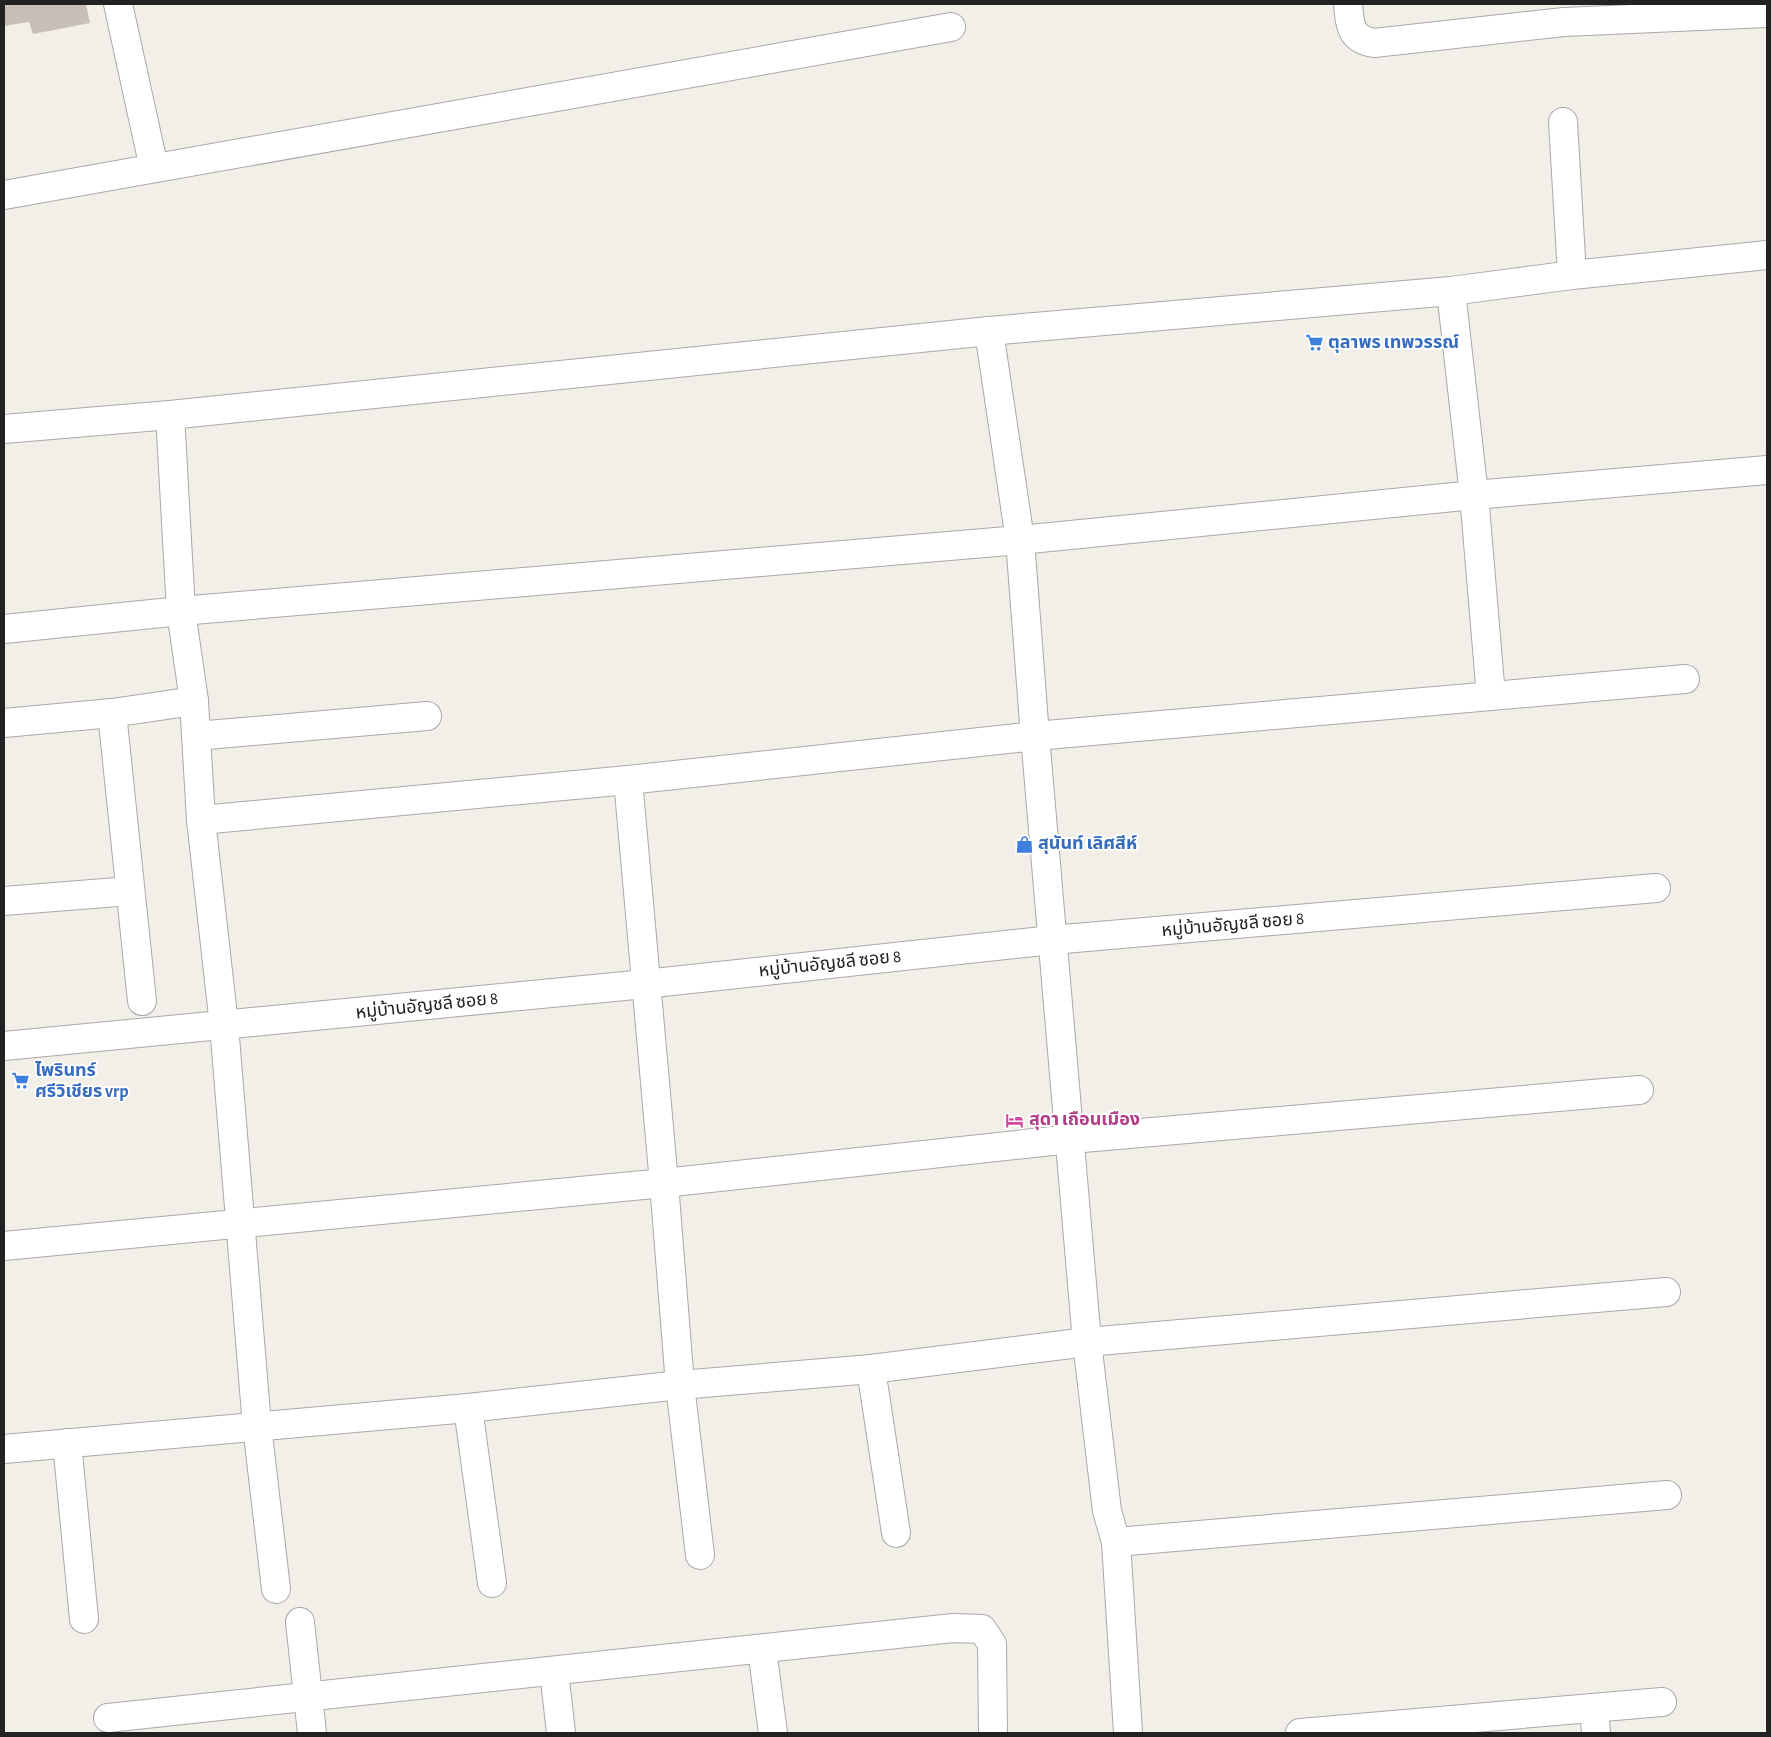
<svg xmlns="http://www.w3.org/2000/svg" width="1771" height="1737" viewBox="0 0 1771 1737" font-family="'Alegreya Sans','Noto Sans Thai',sans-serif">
  <rect width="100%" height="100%" fill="#f2efe9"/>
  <polygon fill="#c7bfb8" points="4,4 86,4 90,23 33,34 29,22 4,26"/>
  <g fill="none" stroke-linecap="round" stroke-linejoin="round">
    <defs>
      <g id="minor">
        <polyline points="118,4 154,168"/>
        <path d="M1348,4C1350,25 1350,39 1374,43L1564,22L1767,13"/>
        <polyline points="1563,122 1572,275"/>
        <polyline points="4,195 951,27"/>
        <polyline points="1451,291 1474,495 1491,696"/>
        <polyline points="989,331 1020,540 1035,736 1087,1342 1107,1511 1116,1542 1128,1733"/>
        <polyline points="170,415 181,611 194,701 201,820 224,1025 257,1426 276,1589"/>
        <polyline points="4,429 170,415 989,331 1451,291 1572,275 1767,255"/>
        <polyline points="4,629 181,611 1020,540 1474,495 1767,470"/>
        <polyline points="112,713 142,1001"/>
        <polyline points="4,723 112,713 194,701"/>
        <polyline points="196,736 427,716"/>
        <polyline points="628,780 664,1183 680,1385 700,1555"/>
        <polyline points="201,820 628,780 1035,736 1685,679"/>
        <polyline points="4,901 130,891"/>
        <polyline points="4,1046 645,984 1052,940 1656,888"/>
        <polyline points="4,1246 664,1183 1071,1139 1639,1090"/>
        <polyline points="871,1369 896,1533"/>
        <polyline points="468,1408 492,1583"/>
        <polyline points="67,1443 84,1619"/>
        <polyline points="4,1449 468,1408 680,1385 871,1369 1087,1342 1666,1292"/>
        <polyline points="1116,1542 1667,1495"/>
        <polyline points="300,1622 312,1733"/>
        <polyline points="762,1649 773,1733"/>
        <polyline points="554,1671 561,1733"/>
        <polyline points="1594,1708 1596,1733"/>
        <polyline points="108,1718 953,1628 982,1629 992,1644 993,1733"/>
        <polyline points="1300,1733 1662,1702"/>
      </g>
    </defs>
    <use href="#minor" stroke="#a9a9a9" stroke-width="30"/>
    <use href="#minor" stroke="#fff" stroke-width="28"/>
  </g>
  <defs>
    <symbol id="supermarket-bare" viewBox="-9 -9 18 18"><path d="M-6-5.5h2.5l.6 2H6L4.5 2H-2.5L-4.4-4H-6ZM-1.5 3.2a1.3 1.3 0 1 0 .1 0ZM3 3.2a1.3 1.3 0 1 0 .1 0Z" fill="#3f7fe0" stroke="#fff" stroke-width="2.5" paint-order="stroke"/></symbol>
    <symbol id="shop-bare" viewBox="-9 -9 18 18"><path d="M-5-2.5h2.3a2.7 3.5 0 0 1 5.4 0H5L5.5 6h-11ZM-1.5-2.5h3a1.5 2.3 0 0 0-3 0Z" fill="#3f7fe0" stroke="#fff" stroke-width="2.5" paint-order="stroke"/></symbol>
    <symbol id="hotel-bare" viewBox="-9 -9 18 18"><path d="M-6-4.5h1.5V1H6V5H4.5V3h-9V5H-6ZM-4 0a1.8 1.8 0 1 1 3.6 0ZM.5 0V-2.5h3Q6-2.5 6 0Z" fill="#d1479c" stroke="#fff" stroke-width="2.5" paint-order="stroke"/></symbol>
  </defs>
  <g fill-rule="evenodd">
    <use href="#supermarket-bare" x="1302" y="330" width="25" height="25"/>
    <use href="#shop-bare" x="1012" y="832" width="25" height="25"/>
    <use href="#supermarket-bare" x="8" y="1068" width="25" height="25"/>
    <use href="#hotel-bare" x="1002" y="1108" width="25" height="25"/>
  </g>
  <g text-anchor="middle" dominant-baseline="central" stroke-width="4" stroke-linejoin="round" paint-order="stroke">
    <g font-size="18" font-weight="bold" fill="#366cbe" stroke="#fff" text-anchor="start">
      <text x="1328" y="343">ตุลาพร เทพวรรณ์</text>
      <text x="1038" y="844">สุนันท์ เลิศสีห์</text>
      <text x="35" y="1071">ไพรินทร์<tspan x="35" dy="21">ศรีวิเชียร vrp</tspan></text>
    </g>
    <g font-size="18" fill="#222" stroke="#fff">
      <text transform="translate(1233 925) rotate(-5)">หมู่บ้านอัญชลี ซอย 8</text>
      <text transform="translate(830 964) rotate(-6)">หมู่บ้านอัญชลี ซอย 8</text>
      <text transform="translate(427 1006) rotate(-6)">หมู่บ้านอัญชลี ซอย 8</text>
    </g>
    <g font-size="18" font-weight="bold" fill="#b23c85" stroke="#fff" text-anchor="start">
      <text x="1029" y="1120">สุดา เถือนเมือง</text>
    </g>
  </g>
  <rect width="1771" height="1737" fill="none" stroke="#222222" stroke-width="10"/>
</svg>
